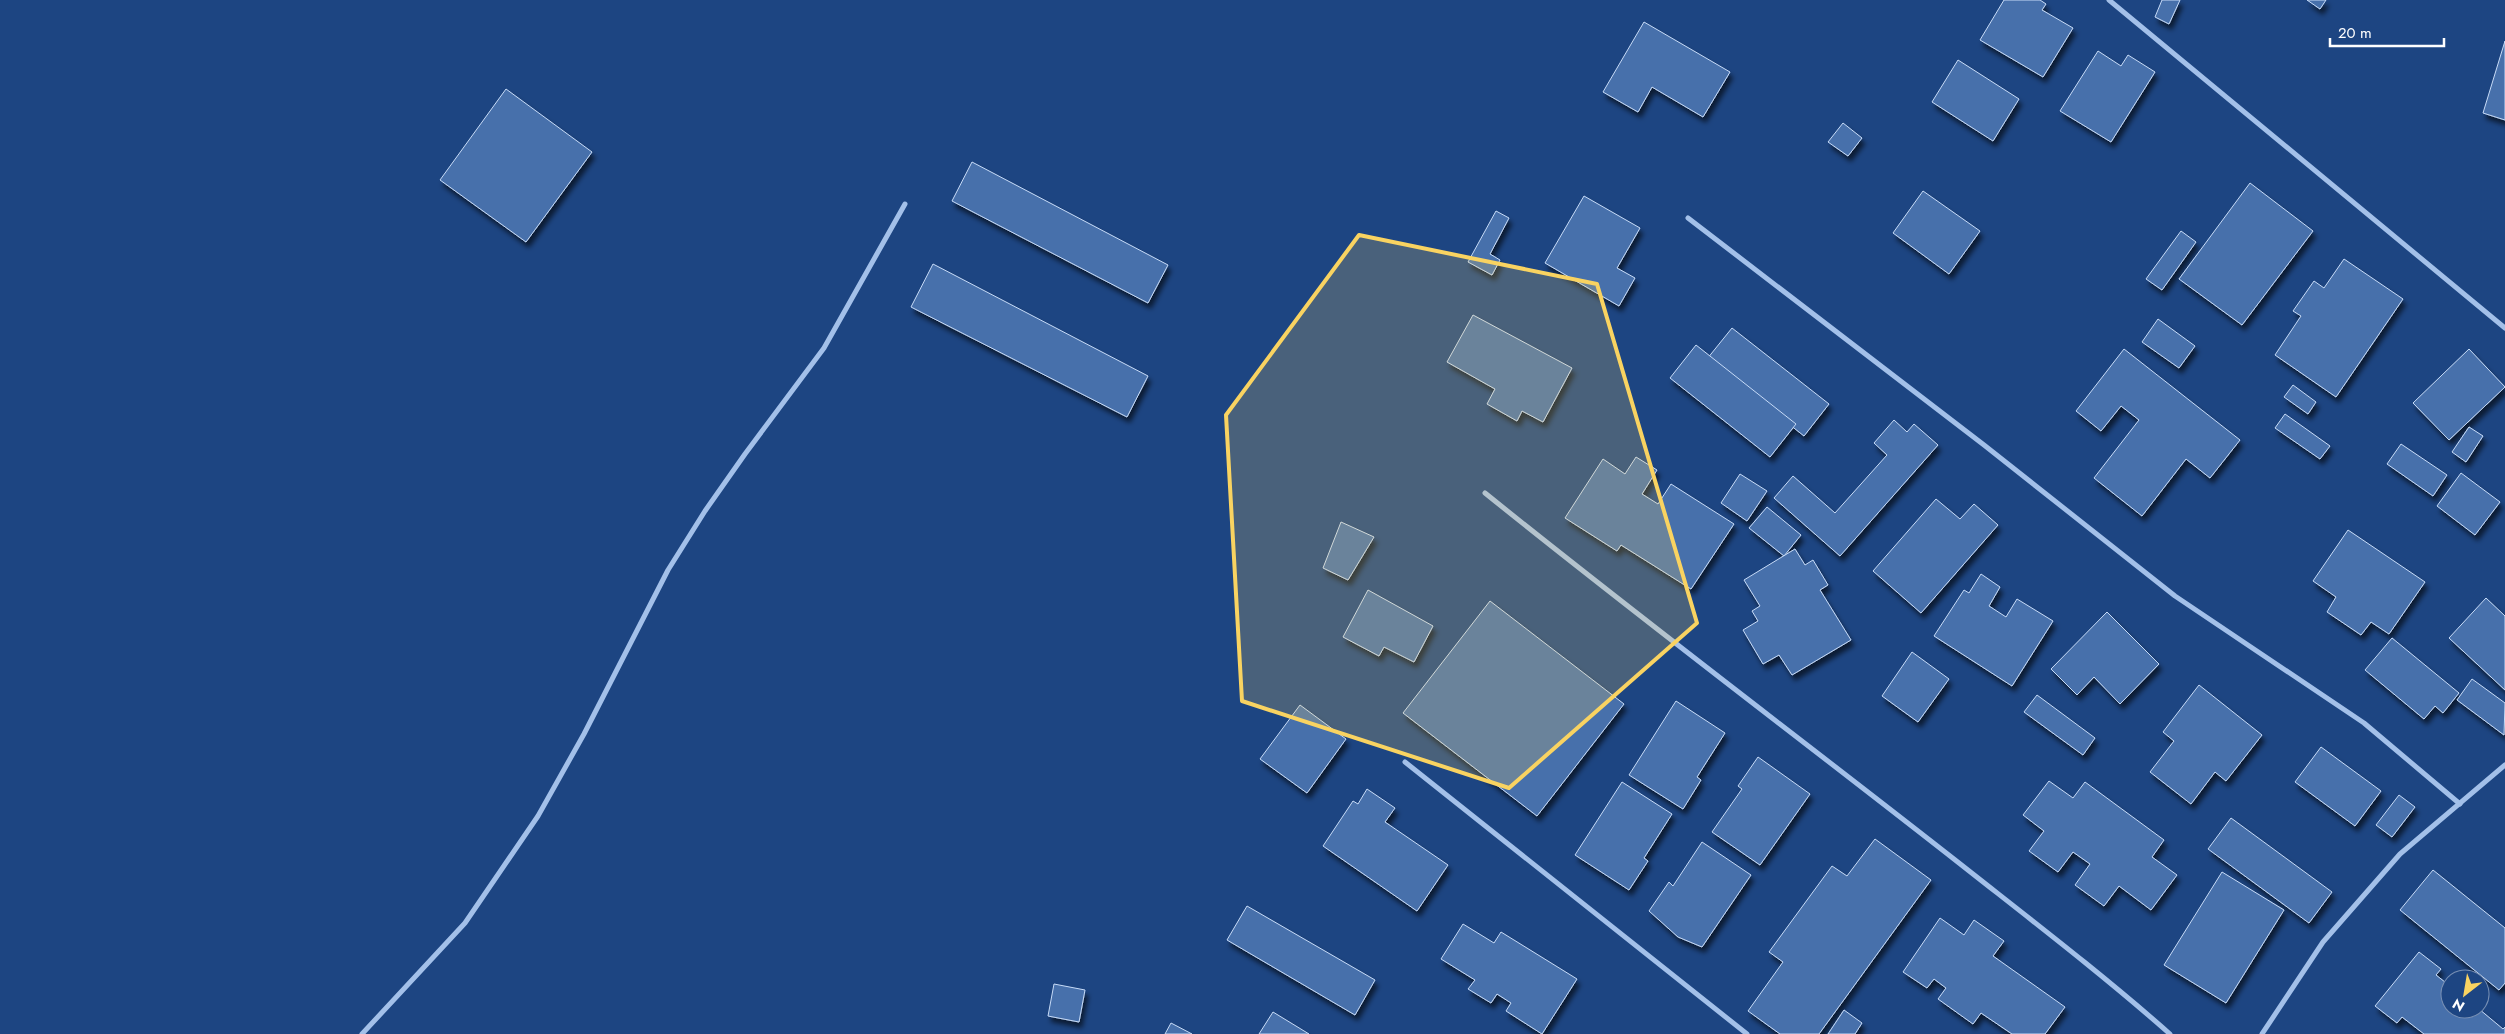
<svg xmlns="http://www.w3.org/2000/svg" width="2505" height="1034" viewBox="0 0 2505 1034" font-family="Jost,sans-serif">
  <defs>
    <filter id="shadow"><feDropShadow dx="3" dy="5.5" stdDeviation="2.5" flood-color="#0009"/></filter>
  </defs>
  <rect width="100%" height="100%" fill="#1d4582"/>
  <g fill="#466fab" stroke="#c7dbf7" filter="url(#shadow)">
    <polygon points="2004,0 2040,0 2046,4 2042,10 2073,28 2043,77 1980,40"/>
    <polygon points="2162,0 2180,0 2169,24 2155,17"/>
    <polygon points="2307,0 2326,0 2320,9"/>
    <polygon points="1644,22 1730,72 1703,117 1652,87 1638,112 1603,92"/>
    <polygon points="2505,41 2505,120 2483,113"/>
    <polygon points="2098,51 2121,66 2128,55 2155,72 2111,142 2060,111"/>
    <polygon points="1958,60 2019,99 1993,141 1932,102"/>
    <polygon points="506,89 592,152 526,242 440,180"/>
    <polygon points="1843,123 1862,138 1848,156 1828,142"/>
    <polygon points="972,162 1168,265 1148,303 952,201"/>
    <polygon points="2250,183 2313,231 2242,325 2179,279"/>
    <polygon points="1923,191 1980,231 1949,274 1893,233"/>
    <polygon points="1584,196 1640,228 1617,268 1635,278 1619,306 1545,263"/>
    <polygon points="1496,211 1509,218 1490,254 1500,260 1492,275 1468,262"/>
    <polygon points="2181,231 2196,242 2162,290 2146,279"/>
    <polygon points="2344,259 2403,299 2336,397 2275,355 2301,316 2293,311 2314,281 2324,288"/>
    <polygon points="933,264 1148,376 1127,417 911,307"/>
    <polygon points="1473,315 1572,368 1543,422 1522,411 1517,421 1487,404 1495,389 1447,362"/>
    <polygon points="2158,319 2195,346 2179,368 2142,342"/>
    <polygon points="1732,328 1829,404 1804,436 1707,359"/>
    <polygon points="1696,345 1796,424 1770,457 1670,378"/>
    <polygon points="2124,349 2240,440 2210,478 2186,459 2142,516 2094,478 2139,420 2121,406 2101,431 2076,411"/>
    <polygon points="2469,349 2505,387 2449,440 2413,403"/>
    <polygon points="2293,385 2316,402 2308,414 2284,397"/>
    <polygon points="2285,414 2330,446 2320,459 2275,428"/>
    <polygon points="1894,420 1907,432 1914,424 1938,445 1840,556 1774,498 1793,476 1835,513 1887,455 1874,443"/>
    <polygon points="2469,427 2483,436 2466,462 2452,452"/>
    <polygon points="2401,444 2447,475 2433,496 2387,464"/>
    <polygon points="1636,457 1657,470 1642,494 1658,504 1671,484 1734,524 1691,589 1621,545 1617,551 1565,518 1603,459 1625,474"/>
    <polygon points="2461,473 2500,502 2475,535 2437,506"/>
    <polygon points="1740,474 1767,491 1747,521 1721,503"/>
    <polygon points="1936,499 1960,519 1974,504 1998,525 1921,613 1873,571"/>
    <polygon points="1767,507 1801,535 1784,556 1749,528"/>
    <polygon points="1341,522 1374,537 1348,580 1323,568"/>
    <polygon points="2348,530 2425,582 2389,634 2371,622 2361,635 2327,612 2336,597 2313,581"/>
    <polygon points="1795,549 1805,565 1813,560 1828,585 1820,590 1851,640 1792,675 1779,655 1763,664 1743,630 1758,621 1752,611 1760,606 1744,580"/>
    <polygon points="1981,574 2000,587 1989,606 2006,617 2017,599 2053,621 2012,686 1934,636 1964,590 1969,593"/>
    <polygon points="1368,590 1433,626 1414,662 1384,647 1379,656 1343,637"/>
    <polygon points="2486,598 2505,616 2505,690 2449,638"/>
    <polygon points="1490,601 1624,704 1537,816 1403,713"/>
    <polygon points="2107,612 2159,664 2120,704 2094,677 2077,695 2051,669"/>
    <polygon points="2392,638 2459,693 2443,713 2435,706 2424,719 2365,670"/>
    <polygon points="1912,652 1949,679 1918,722 1882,696"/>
    <polygon points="2472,679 2505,703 2504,735 2457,700"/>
    <polygon points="2199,685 2262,735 2226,781 2215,772 2191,804 2150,772 2174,741 2163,732"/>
    <polygon points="2037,695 2095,738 2083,755 2024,712"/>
    <polygon points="1676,701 1725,733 1697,777 1701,780 1683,809 1629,775"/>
    <polygon points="1300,705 1346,739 1307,793 1260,759"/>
    <polygon points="2321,747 2381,791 2355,826 2295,782"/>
    <polygon points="1758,757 1810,794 1760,865 1712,832 1742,789 1738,786"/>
    <polygon points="2049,781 2073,798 2085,782 2164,840 2152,857 2177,875 2151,910 2119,886 2104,906 2075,885 2090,864 2073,852 2058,872 2029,851 2044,831 2023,815"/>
    <polygon points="1622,782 1672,814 1644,858 1648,861 1629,890 1575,855"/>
    <polygon points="1367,789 1395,808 1385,822 1448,865 1417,911 1323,846 1353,801 1358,804"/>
    <polygon points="2399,795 2415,807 2392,837 2376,825"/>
    <polygon points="2231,818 2332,892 2309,923 2208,849"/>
    <polygon points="1875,839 1931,880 1819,1034 1780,1034 1748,1011 1783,962 1769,952 1832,866 1847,876"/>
    <polygon points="1702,842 1751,875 1702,947 1678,937 1649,911 1669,882 1673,886"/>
    <polygon points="2433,870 2505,928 2505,983 2499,990 2400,910"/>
    <polygon points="2222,872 2284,910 2226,1003 2164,965"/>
    <polygon points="1247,906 1375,980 1355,1015 1227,940"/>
    <polygon points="1940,918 1964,935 1974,920 2004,941 1993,956 2065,1007 2045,1034 2012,1034 1981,1013 1973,1024 1938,999 1946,988 1934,979 1927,988 1903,972"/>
    <polygon points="1463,924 1494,943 1501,932 1577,979 1542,1034 1506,1011 1511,1003 1497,994 1491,1003 1468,989 1475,980 1441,959"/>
    <polygon points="2419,952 2441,969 2436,975 2450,986 2450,1009 2479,1009 2503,1029 2505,1027 2505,1034 2424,1034 2402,1017 2397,1023 2375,1006"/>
    <polygon points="1054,984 1085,990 1079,1022 1048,1016"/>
    <polygon points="1844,1010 1862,1023 1855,1034 1828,1034"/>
    <polygon points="1273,1012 1309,1034 1259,1034"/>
    <polygon points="1171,1023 1192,1034 1165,1034"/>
  </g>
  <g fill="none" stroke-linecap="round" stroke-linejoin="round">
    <g stroke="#a3c0e9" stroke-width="5">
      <polyline points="2109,0 2505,328"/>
      <polyline points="1688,218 1984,445 2175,596 2364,723 2460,804"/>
      <path d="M1485,493C1641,619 1801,739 1959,863C2030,919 2102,974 2170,1034"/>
      <polyline points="1405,762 1747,1034"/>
      <polyline points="362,1034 465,923 538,816 584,734 668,570 705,511 745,454 824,348 905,204"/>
      <polyline points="2262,1034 2323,942 2400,854 2505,765"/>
    </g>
  </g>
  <path fill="#f9d361" fill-opacity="0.2" stroke="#f9d361" stroke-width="4" stroke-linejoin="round" d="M1359,235L1597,284L1697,623L1509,788L1242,701L1226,415Z"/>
  <g transform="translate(2465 994) rotate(211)"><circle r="24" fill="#1d4582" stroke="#778fb4"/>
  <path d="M0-4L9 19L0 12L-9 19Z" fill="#f9d361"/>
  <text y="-8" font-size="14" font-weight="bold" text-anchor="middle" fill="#ffffff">N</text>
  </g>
  <path d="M2330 38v8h114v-8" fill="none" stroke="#ffffff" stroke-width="2.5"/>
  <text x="2338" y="38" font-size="15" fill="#ffffff" stroke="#1d4582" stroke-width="4" paint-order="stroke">20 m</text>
</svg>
